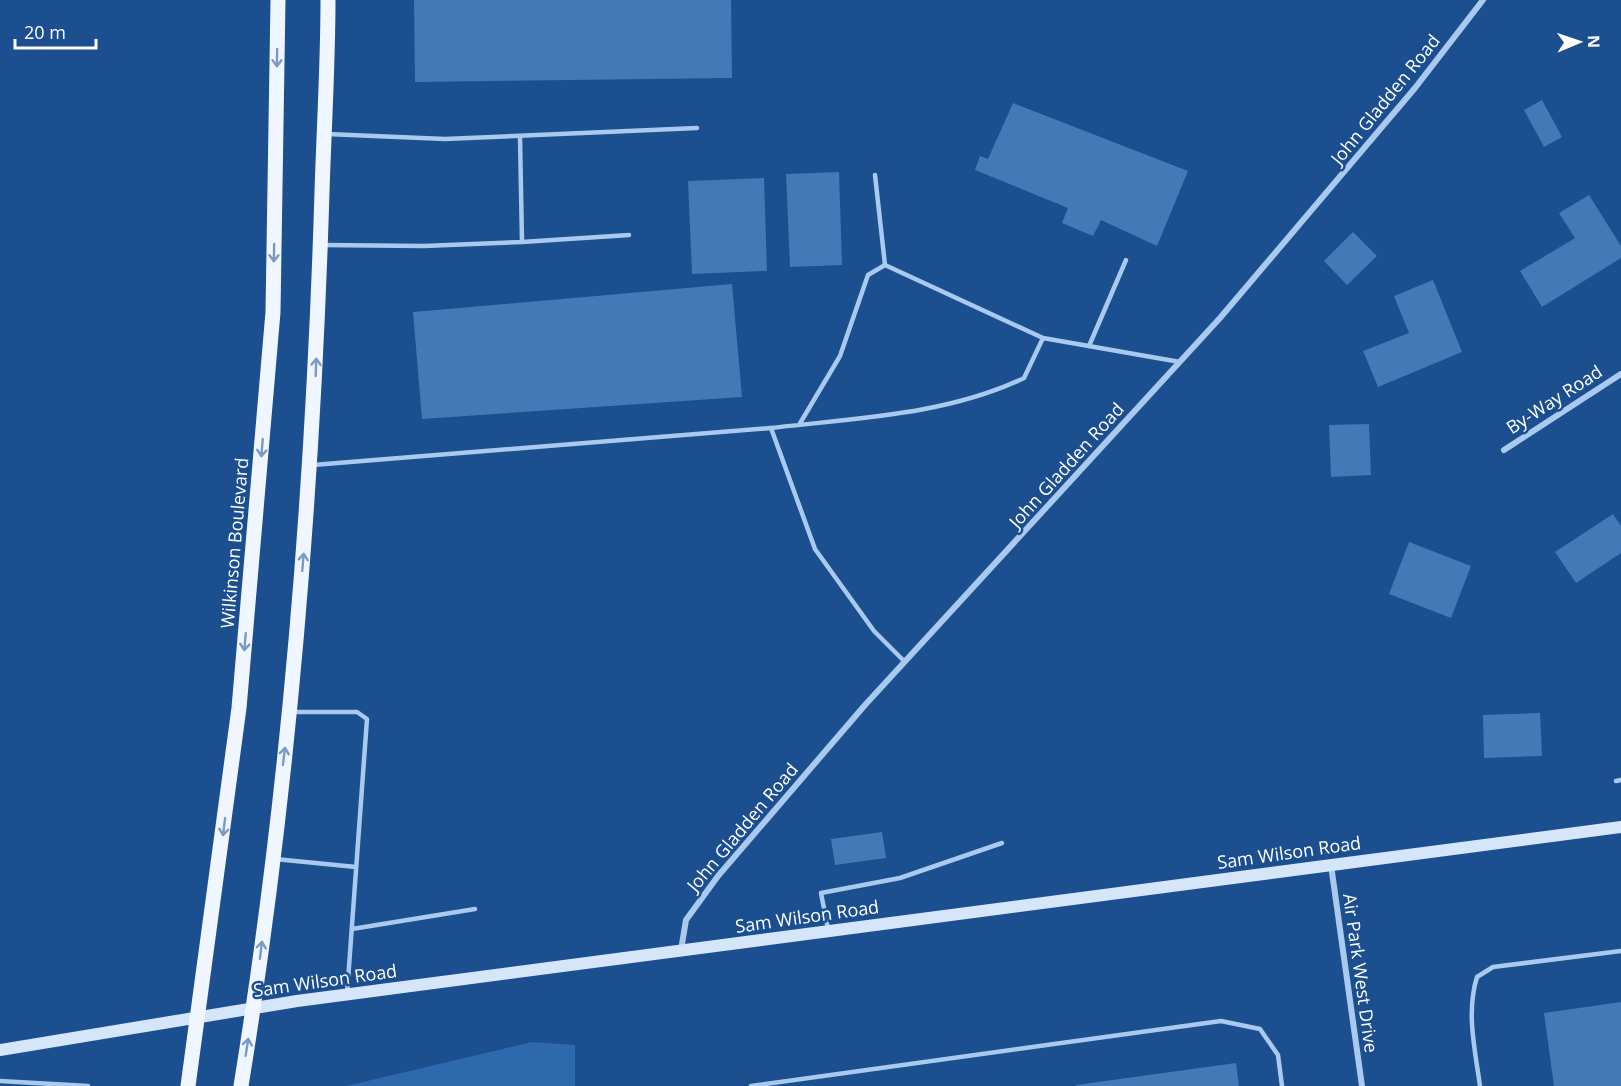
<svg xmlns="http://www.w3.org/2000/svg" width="1621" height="1086" viewBox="0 0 1621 1086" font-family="'Open Sans',sans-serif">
  <rect width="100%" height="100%" fill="#1b4f8f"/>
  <polygon fill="#2e69ad" points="532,1042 575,1045 575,1086 346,1086"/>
  <g fill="#4478b7">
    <polygon points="414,0 731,0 732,78 415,82"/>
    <polygon points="1542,100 1562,137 1544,147 1524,110"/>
    <polygon points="1013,103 1188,171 1157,246 1101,220 1093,236 1062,223 1068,208 975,170 980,156 988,159"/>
    <polygon points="839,172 842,265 790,267 786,174"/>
    <polygon points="764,178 767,271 692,274 688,181"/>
    <polygon points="1589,195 1621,246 1621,258 1542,307 1520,271 1575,238 1559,213"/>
    <polygon points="1353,232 1377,256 1347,285 1324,261"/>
    <polygon points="1433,280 1462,352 1378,387 1363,351 1409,333 1394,296"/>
    <polygon points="732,284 742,397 422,419 413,312"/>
    <polygon points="1369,424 1371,475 1331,477 1329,425"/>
    <polygon points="1613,514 1621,526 1621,553 1576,583 1555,552"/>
    <polygon points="1409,542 1471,566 1451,618 1389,594"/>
    <polygon points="1540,713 1542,756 1484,758 1483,715"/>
    <polygon points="882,832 886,858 835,865 831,839"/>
    <polygon points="1621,1002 1621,1086 1554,1086 1544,1013"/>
    <polygon points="1236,1063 1239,1086 1076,1086 1076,1085"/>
  </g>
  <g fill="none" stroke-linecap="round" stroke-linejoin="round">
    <g stroke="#a9c9ee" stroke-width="4.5">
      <polyline points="327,134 445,139 697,128"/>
      <polyline points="875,175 885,265"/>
      <polyline points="522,242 629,235"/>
      <polyline points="323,245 424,246 522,242 520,137"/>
      <polyline points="1043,338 1180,362"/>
      <polyline points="1089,346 1126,260"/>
      <path d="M771,428C856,418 947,415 1024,378L1043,338L885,265L868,275L840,356L799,425"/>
      <polyline points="313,465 771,428 815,549 874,631 905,662"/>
      <polyline points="291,712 357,712 367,719 347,994"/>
      <polyline points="1616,781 1621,780"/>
      <polyline points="275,859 356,867"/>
      <polyline points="352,929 475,909"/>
      <polyline points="828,929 821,893 900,878 1002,843"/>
      <polyline points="0,1081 88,1086"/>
      <polyline points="751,1086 1221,1021 1260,1029 1278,1055 1282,1086"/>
      <path d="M1480,1086C1475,1050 1466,1012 1477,977L1493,967L1621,951"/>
    </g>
    <g stroke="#a9c9ee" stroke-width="6">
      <polyline points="1504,450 1621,374"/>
      <polyline points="1331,865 1362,1086"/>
      <polyline points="681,950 686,920 718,876 865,705 1220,318 1415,88 1483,0"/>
    </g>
    <polyline stroke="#d6e6fa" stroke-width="12" points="0,1050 297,1001 1621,827"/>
    <g stroke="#f0f6ff" stroke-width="15">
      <polyline points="188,1086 239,708 273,312 278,0"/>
      <path d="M241,1086C289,790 313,491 322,192C324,128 328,64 328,0"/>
    </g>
  </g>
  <defs><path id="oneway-shaft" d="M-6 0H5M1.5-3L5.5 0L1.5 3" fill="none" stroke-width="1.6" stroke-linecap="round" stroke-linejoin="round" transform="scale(1.5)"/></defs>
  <g stroke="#7b9ac1">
    <use href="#oneway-shaft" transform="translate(277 58) rotate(91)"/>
    <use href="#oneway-shaft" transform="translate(274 253) rotate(91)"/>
    <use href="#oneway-shaft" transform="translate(316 367) rotate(-88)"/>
    <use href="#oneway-shaft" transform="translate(262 448) rotate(95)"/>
    <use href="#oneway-shaft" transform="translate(303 562) rotate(-85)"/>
    <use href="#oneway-shaft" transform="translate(245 642) rotate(95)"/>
    <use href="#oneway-shaft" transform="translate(284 756) rotate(-83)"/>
    <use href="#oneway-shaft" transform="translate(224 827) rotate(97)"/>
    <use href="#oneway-shaft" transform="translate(261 950) rotate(-83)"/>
    <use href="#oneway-shaft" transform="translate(247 1047) rotate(-81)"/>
  </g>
  <g text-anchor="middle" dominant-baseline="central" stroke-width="5" stroke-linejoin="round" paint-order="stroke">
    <g font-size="18" fill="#fff" stroke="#1b4f8f">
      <text transform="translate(1385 99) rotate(-51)">John Gladden Road</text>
      <text transform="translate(1554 399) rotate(-33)">By-Way Road</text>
      <text transform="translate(1066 465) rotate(-48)">John Gladden Road</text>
      <text transform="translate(234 543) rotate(-85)">Wilkinson Boulevard</text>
      <text transform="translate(742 827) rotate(-50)">John Gladden Road</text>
      <text transform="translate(1289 852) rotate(-8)">Sam Wilson Road</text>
      <text transform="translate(807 916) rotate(-8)">Sam Wilson Road</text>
      <text transform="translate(1361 973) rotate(82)">Air Park West Drive</text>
      <text transform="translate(325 980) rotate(-8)">Sam Wilson Road</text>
    </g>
  </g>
  <g transform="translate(1579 42) rotate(88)" stroke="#1b4f8f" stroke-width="4.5" paint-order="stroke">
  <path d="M0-4.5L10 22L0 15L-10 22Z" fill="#ffffff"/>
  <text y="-9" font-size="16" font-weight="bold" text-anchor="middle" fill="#ffffff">N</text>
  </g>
  <path d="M15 39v9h81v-9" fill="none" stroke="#ffffff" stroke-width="3"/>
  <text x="24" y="39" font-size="18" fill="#ffffff" stroke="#1b4f8f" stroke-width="4.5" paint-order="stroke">20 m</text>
</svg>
